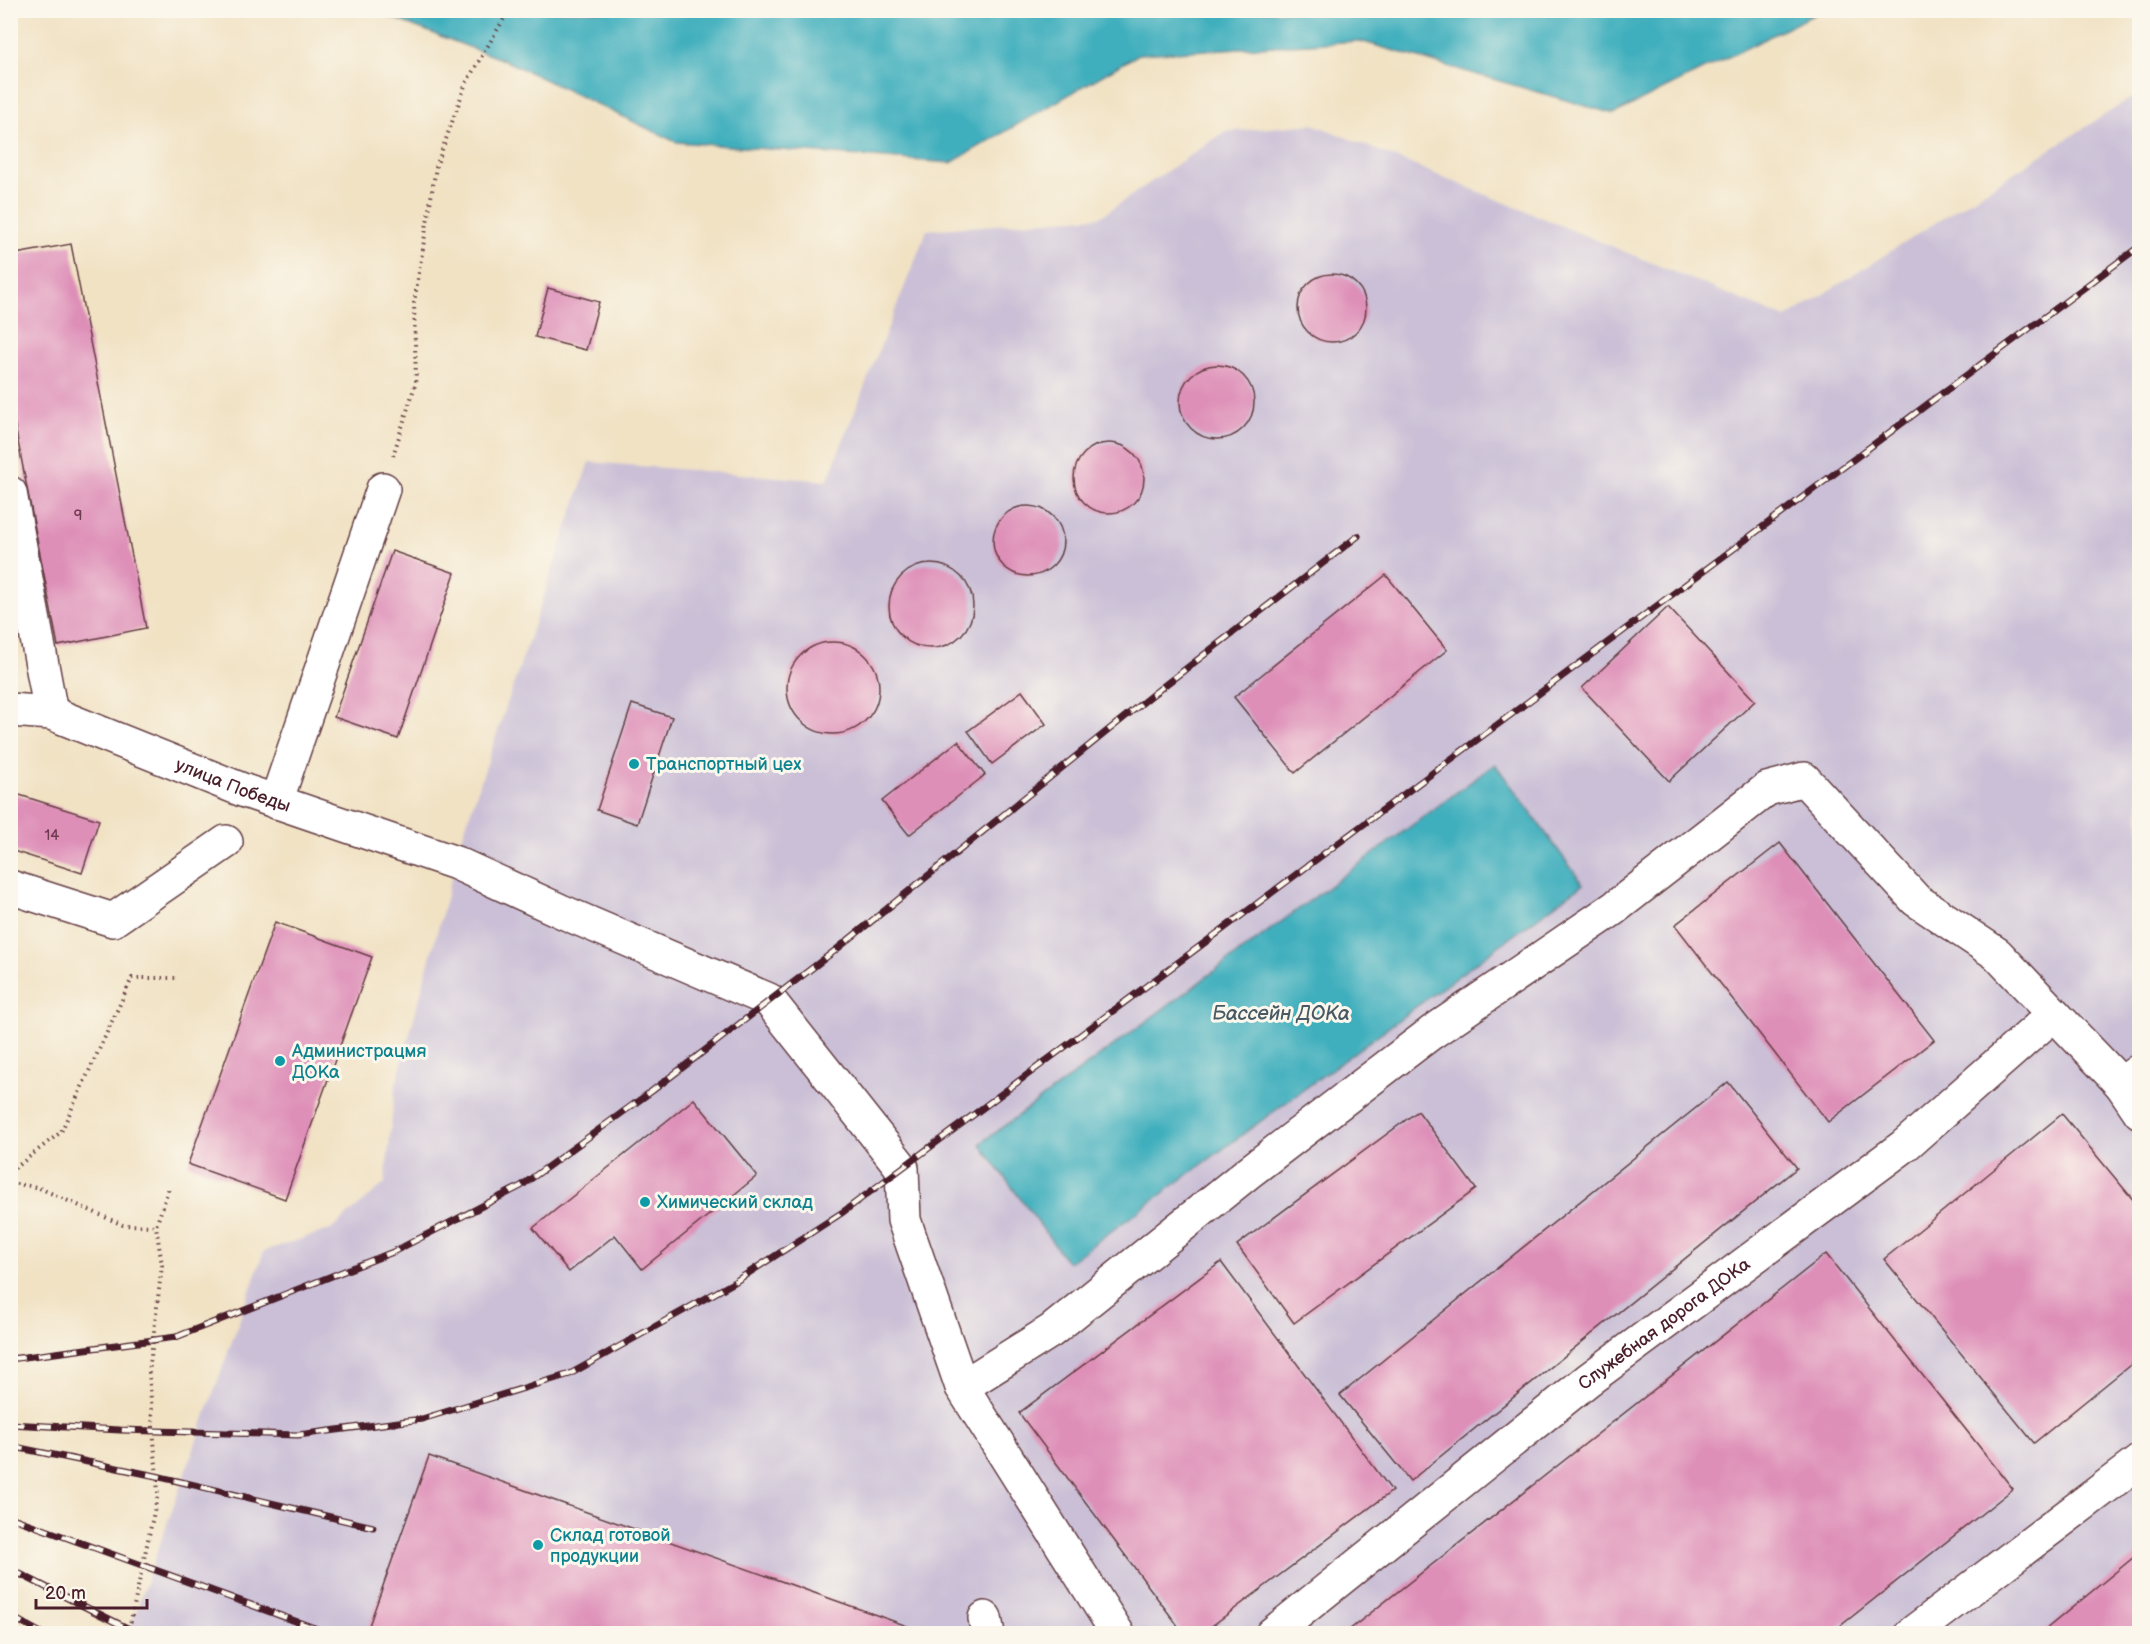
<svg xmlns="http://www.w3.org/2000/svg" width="2150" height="1644" viewBox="0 0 2150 1644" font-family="'Balsamiq Sans',sans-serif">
  <rect width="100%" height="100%" fill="#fbf7ec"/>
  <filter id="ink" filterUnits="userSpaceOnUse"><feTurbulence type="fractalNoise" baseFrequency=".0167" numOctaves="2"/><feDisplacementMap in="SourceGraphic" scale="12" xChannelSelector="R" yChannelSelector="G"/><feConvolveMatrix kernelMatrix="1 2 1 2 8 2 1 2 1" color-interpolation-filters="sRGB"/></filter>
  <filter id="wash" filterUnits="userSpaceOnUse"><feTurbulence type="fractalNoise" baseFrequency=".008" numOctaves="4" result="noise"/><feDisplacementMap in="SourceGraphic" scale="24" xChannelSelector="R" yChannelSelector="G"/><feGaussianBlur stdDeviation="1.35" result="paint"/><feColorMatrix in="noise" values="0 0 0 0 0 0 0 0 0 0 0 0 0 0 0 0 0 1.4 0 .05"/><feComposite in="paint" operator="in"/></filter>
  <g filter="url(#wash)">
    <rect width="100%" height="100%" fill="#f1e2c4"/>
    <polygon fill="#cabfd6" points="2139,93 2139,1633 128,1634 264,1251 332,1229 385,1183 395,1089 465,828 589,462 827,481 927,230 1100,217 1224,132 1313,124 1786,318"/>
    <g fill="#40afbd" stroke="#456774" stroke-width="1.5">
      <polygon points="374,11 1821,11 1614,114 1360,41 1139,54 951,163 676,142 506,61"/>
      <polygon points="1495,764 1583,884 1068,1263 980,1144"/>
    </g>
    <g id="blocks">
      <g fill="#de8fb8">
        <polygon points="71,244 146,628 58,646 10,401 10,255"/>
        <circle cx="1332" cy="308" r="34"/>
        <polygon points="548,288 599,302 586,350 535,337"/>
        <circle cx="1217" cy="402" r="37"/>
        <circle cx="1109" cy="478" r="35"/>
        <circle cx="1028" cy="541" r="35"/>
        <polygon points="392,551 455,573 398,739 334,717"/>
        <circle cx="931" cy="606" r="42"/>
        <polygon points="1386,575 1447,650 1295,773 1234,697"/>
        <polygon points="1668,607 1755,701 1669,781 1582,688"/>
        <circle cx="833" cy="688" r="46"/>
        <polygon points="1022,691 1046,724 992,764 968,731"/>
        <polygon points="632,704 672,717 637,824 597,810"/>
        <polygon points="958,741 985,775 909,835 882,801"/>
        <polygon points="10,792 99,820 82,873 10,850"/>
        <polygon points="1780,843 1934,1040 1828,1122 1675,925"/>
        <polygon points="275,922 372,957 285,1199 188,1164"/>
        <polygon points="1728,1082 1797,1168 1410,1481 1340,1395"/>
        <polygon points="694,1099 757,1176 642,1269 615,1235 569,1272 533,1228"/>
        <polygon points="1418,1111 1476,1189 1294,1323 1237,1245"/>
        <polygon points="2062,1114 2140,1208 2140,1357 2034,1443 1884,1259"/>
        <polygon points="1826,1254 2013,1489 1830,1634 1344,1634"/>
        <polygon points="1221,1262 1392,1491 1201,1634 1184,1634 1019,1413"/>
        <polygon points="429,1456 927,1633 927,1634 366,1634"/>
        <polygon points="2140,1552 2140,1634 2040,1634"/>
      </g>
    </g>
  </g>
  <g filter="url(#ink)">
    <use href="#blocks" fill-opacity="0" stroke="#633c42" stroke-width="1.5"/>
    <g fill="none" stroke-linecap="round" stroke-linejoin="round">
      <defs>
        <g id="minor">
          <polyline points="10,493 51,713"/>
          <path id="s1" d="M10,710L51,713L245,791L456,863L563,912L769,1000L902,1168L904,1220L962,1387L1118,1634"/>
          <polyline points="276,802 383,489"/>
          <polyline points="10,887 113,920 226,842"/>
          <polyline points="2139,1071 2121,1084 2140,1112"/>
          <polyline points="962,1387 1051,1331 1249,1172 1431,1033 1613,909 1767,789 1804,779 1916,900 1997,954 2121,1084"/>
          <polyline points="985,1618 988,1634"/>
          <path id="s2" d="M1272,1634L1588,1380L1904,1146L2054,1014"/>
          <polyline points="1911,1634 2140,1461"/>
        </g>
      </defs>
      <use href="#minor" stroke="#633c42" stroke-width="36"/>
      <g stroke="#633c42" stroke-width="4" stroke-dasharray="1.5 4.5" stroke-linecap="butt">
        <polyline points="393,456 416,382 414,303 436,167 466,83 509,10"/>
        <polyline points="10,1172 61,1132 132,978 178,978"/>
        <polyline points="10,1183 37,1187 123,1225 156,1226"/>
        <polyline points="128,1634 158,1493 149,1373 162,1265 156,1226 169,1188"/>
      </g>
      <use href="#minor" stroke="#fff" stroke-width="33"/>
      <defs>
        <g id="rail">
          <polyline points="10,1359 176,1337 393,1252 521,1186 652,1091 837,949 1152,695 1358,536"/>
          <polyline points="10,1424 120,1430 298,1435 422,1419 570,1374 733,1283 843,1212 2140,246"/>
          <polyline points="10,1446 156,1476 373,1527"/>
          <polyline points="10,1517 328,1633"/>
          <polyline points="10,1569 139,1634"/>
          <polyline points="10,1616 43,1634"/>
        </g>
      </defs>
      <use href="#rail" stroke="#4a1f2b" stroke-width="7"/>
      <use href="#rail" stroke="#fbf7ec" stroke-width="4.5" stroke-dasharray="14" stroke-linecap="butt"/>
    </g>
  </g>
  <g fill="#0f9aa8" stroke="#fbf7ec" stroke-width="2">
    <circle cx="634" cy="764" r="6"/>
    <circle cx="280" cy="1061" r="6"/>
    <circle cx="645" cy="1202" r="6"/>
    <circle cx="538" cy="1545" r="6"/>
  </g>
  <g text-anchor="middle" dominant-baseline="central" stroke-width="6" stroke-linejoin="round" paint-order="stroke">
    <g font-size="15" fill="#6f3b4e">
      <text x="78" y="515">9</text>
      <text x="52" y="835">14</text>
    </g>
    <g font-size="18" fill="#0d838f" stroke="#fbf7ec" text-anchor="start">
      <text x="646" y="764">Транспортный цех</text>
      <text x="292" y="1051">Администрацмя<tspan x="292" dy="21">ДОКа</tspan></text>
      <text x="657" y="1202">Химический склад</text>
      <text x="550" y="1535">Склад готовой<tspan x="550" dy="21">продукции</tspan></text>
    </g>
    <g font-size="18" fill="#4a1f2b" stroke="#fbf7ec">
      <text stroke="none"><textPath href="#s1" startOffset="237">улица Победы</textPath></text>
      <text stroke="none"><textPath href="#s2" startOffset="500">Служебная дорога ДОКа</textPath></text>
    </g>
    <g font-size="20" font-style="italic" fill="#465965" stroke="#fbf7ec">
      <text x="1281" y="1014">Бассейн ДОКа</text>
    </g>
  </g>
  <rect width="2150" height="1644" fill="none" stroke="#fbf7ec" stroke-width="36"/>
  <path d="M36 1599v9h111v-9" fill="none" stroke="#4a1f2b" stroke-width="3"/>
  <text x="45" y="1599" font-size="18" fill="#4a1f2b" stroke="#fbf7ec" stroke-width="4.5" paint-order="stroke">20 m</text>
</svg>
